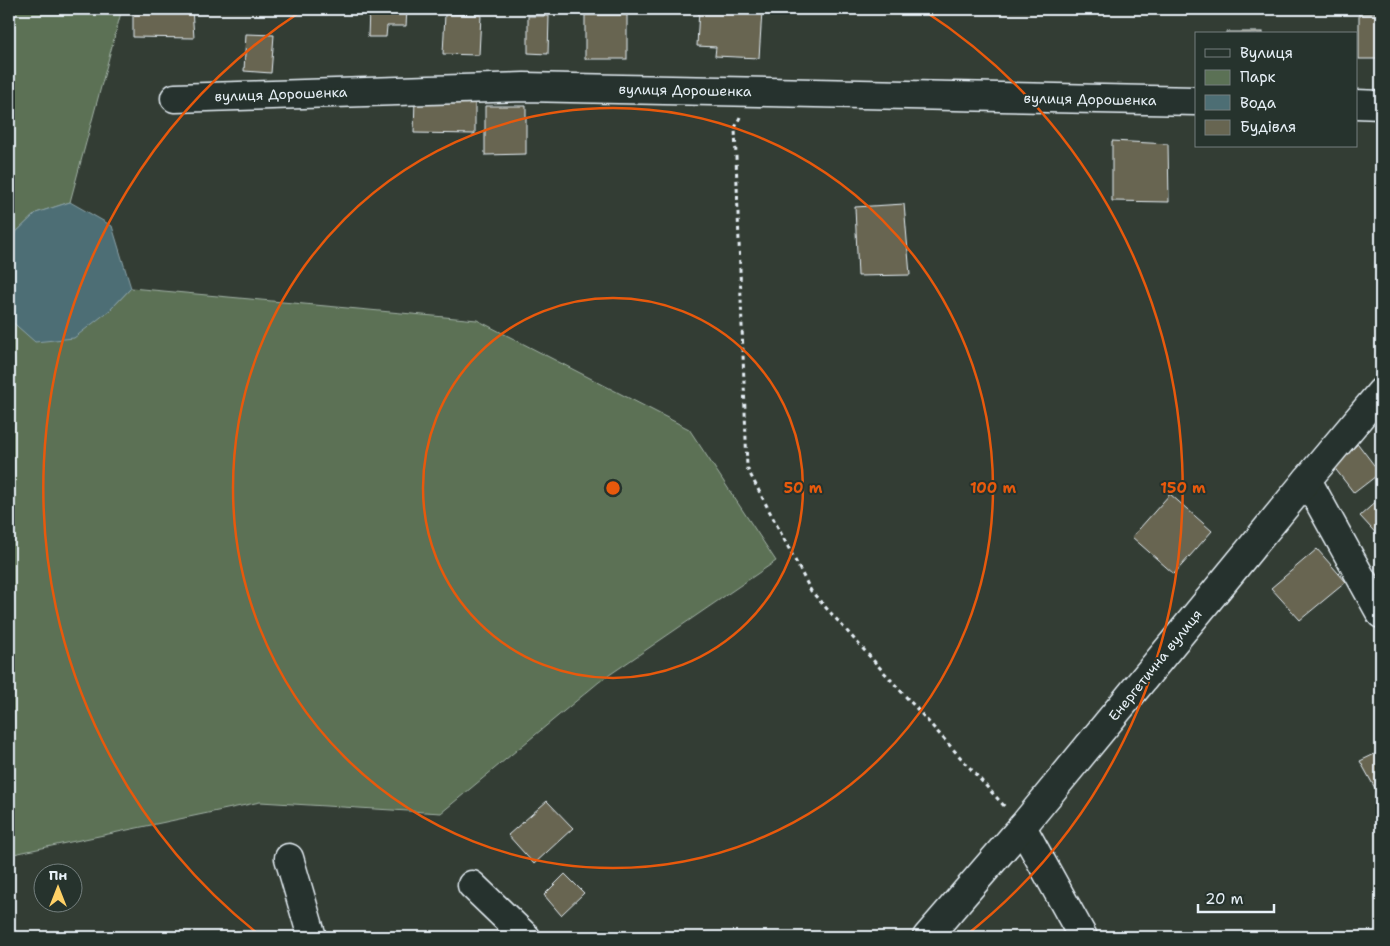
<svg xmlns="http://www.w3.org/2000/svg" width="1390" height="946" viewBox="0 0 1390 946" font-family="'Shantell Sans',sans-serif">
  <rect width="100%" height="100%" fill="#333d34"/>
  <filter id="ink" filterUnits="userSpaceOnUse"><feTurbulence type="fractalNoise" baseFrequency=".02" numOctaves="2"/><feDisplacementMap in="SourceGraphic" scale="10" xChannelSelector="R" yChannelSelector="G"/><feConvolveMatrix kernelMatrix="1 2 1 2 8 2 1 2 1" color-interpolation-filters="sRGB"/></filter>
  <g filter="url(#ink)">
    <g fill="#5b7155" stroke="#a2b1a6">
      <polygon points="9,9 122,9 70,202 36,213 9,239"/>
      <polygon points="131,288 477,320 689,429 776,561 599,682 441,813 260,802 9,855 9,319 35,341 110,310"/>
    </g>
    <polygon fill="#4d6e74" stroke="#8ba2a9" points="70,202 112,226 131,288 110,310 74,338 35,342 9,319 9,239 36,213"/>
    <g fill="#676551" stroke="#e8f1f8">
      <polygon points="133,9 192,9 194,38 133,37"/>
      <polygon points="369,9 418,9 407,10 406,26 387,26 386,37 368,37"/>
      <polygon points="699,9 762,11 759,58 715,56 716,47 697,46"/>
      <rect x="1359" y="13" width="22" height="46"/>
      <polygon points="445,14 481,15 479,55 443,54"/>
      <rect x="585" y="15" width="42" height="44"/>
      <polygon points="528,16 549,16 548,54 528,53"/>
      <rect x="1226" y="32" width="37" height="2"/>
      <polygon points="246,34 274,35 271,73 244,71"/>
      <polygon points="415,98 475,98 475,134 414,133"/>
      <polygon points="485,106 526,106 526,154 485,155"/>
      <polygon points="1112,141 1168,144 1169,202 1112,201"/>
      <polygon points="904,204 910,275 858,276 855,207"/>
      <polygon points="1358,444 1380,473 1354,493 1333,466"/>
      <polygon points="1170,494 1212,531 1174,574 1132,537"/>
      <polygon points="1381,497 1381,539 1360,516"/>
      <polygon points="1317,549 1346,582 1300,620 1271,588"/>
      <polygon points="1381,751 1381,799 1360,761"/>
      <polygon points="547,801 573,828 534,864 508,835"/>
      <polygon points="565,874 584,893 561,915 544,895"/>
    </g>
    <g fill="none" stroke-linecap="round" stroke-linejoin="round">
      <defs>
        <g id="minor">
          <polyline points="175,98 524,87 1196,101"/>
          <polyline points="1356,104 1381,105"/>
          <polyline points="1307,480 1381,614"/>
          <polyline points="1022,827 1083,937"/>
          <polyline points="289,858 312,937"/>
          <polyline points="472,885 526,937"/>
          <polyline points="927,937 1022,827 1307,480 1381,392"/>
        </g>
      </defs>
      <use href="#minor" stroke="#e8f1f8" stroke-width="31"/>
      <polyline stroke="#e8f1f8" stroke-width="3" stroke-dasharray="4 4" stroke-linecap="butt" points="740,117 735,128 747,468 811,591 1005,807"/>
      <use href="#minor" stroke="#26332d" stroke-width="28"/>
    </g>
  </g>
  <g fill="none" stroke="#e8590c" stroke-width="2.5">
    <circle cx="613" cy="488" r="190"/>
    <circle cx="613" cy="488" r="380"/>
    <path d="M262 937A570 570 0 0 1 303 10M923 10A570 570 0 0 1 964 937"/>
  </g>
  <g text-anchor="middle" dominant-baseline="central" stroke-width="4" stroke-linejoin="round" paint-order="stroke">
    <g font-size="14" fill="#e8f1f8" stroke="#26332d">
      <text transform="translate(685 90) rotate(1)">вулиця Дорошенка</text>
      <text transform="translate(281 94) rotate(-2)">вулиця Дорошенка</text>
      <text transform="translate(1090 99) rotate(1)">вулиця Дорошенка</text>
      <text transform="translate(1155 665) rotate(-51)">Енергетична вулиця</text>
    </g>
  </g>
  <circle cx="613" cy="488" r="8" fill="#e8590c" stroke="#26332d" stroke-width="2.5"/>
  <g font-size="15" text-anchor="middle" font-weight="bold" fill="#e8590c" stroke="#26332d" stroke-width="4" stroke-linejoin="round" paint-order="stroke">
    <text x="803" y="493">50 m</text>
    <text x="993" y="493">100 m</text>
    <text x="1183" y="493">150 m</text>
  </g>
  <rect width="1390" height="946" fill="none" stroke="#26332d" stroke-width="30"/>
  <rect x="15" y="15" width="1360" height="916" fill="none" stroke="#e8f1f8" stroke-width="2" filter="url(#ink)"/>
  <rect x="1195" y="32" width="162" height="115" fill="#26332d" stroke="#747f7e"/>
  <rect x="1205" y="49" width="25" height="8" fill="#26332d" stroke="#747f7e"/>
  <text x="1240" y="58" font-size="15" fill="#e8f1f8">Вулиця</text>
  <rect x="1205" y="70" width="25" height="15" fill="#5b7155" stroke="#747f7e"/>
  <text x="1240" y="82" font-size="15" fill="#e8f1f8">Парк</text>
  <rect x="1205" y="95" width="25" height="15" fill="#4d6e74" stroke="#747f7e"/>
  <text x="1240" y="108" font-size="15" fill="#e8f1f8">Вода</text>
  <rect x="1205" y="120" width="25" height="15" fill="#676551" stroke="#747f7e"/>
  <text x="1240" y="132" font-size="15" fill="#e8f1f8">Будівля</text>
  <g transform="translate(58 888)"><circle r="24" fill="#26332d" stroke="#747f7e"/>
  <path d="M0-4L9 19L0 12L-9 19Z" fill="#ffd166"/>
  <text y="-8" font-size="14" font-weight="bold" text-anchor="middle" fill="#e8f1f8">Пн</text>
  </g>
  <path d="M1198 904v8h76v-8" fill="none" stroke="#e8f1f8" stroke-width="2.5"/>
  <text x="1205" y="904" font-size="15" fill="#e8f1f8" stroke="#26332d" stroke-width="4" paint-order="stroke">20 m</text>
</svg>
